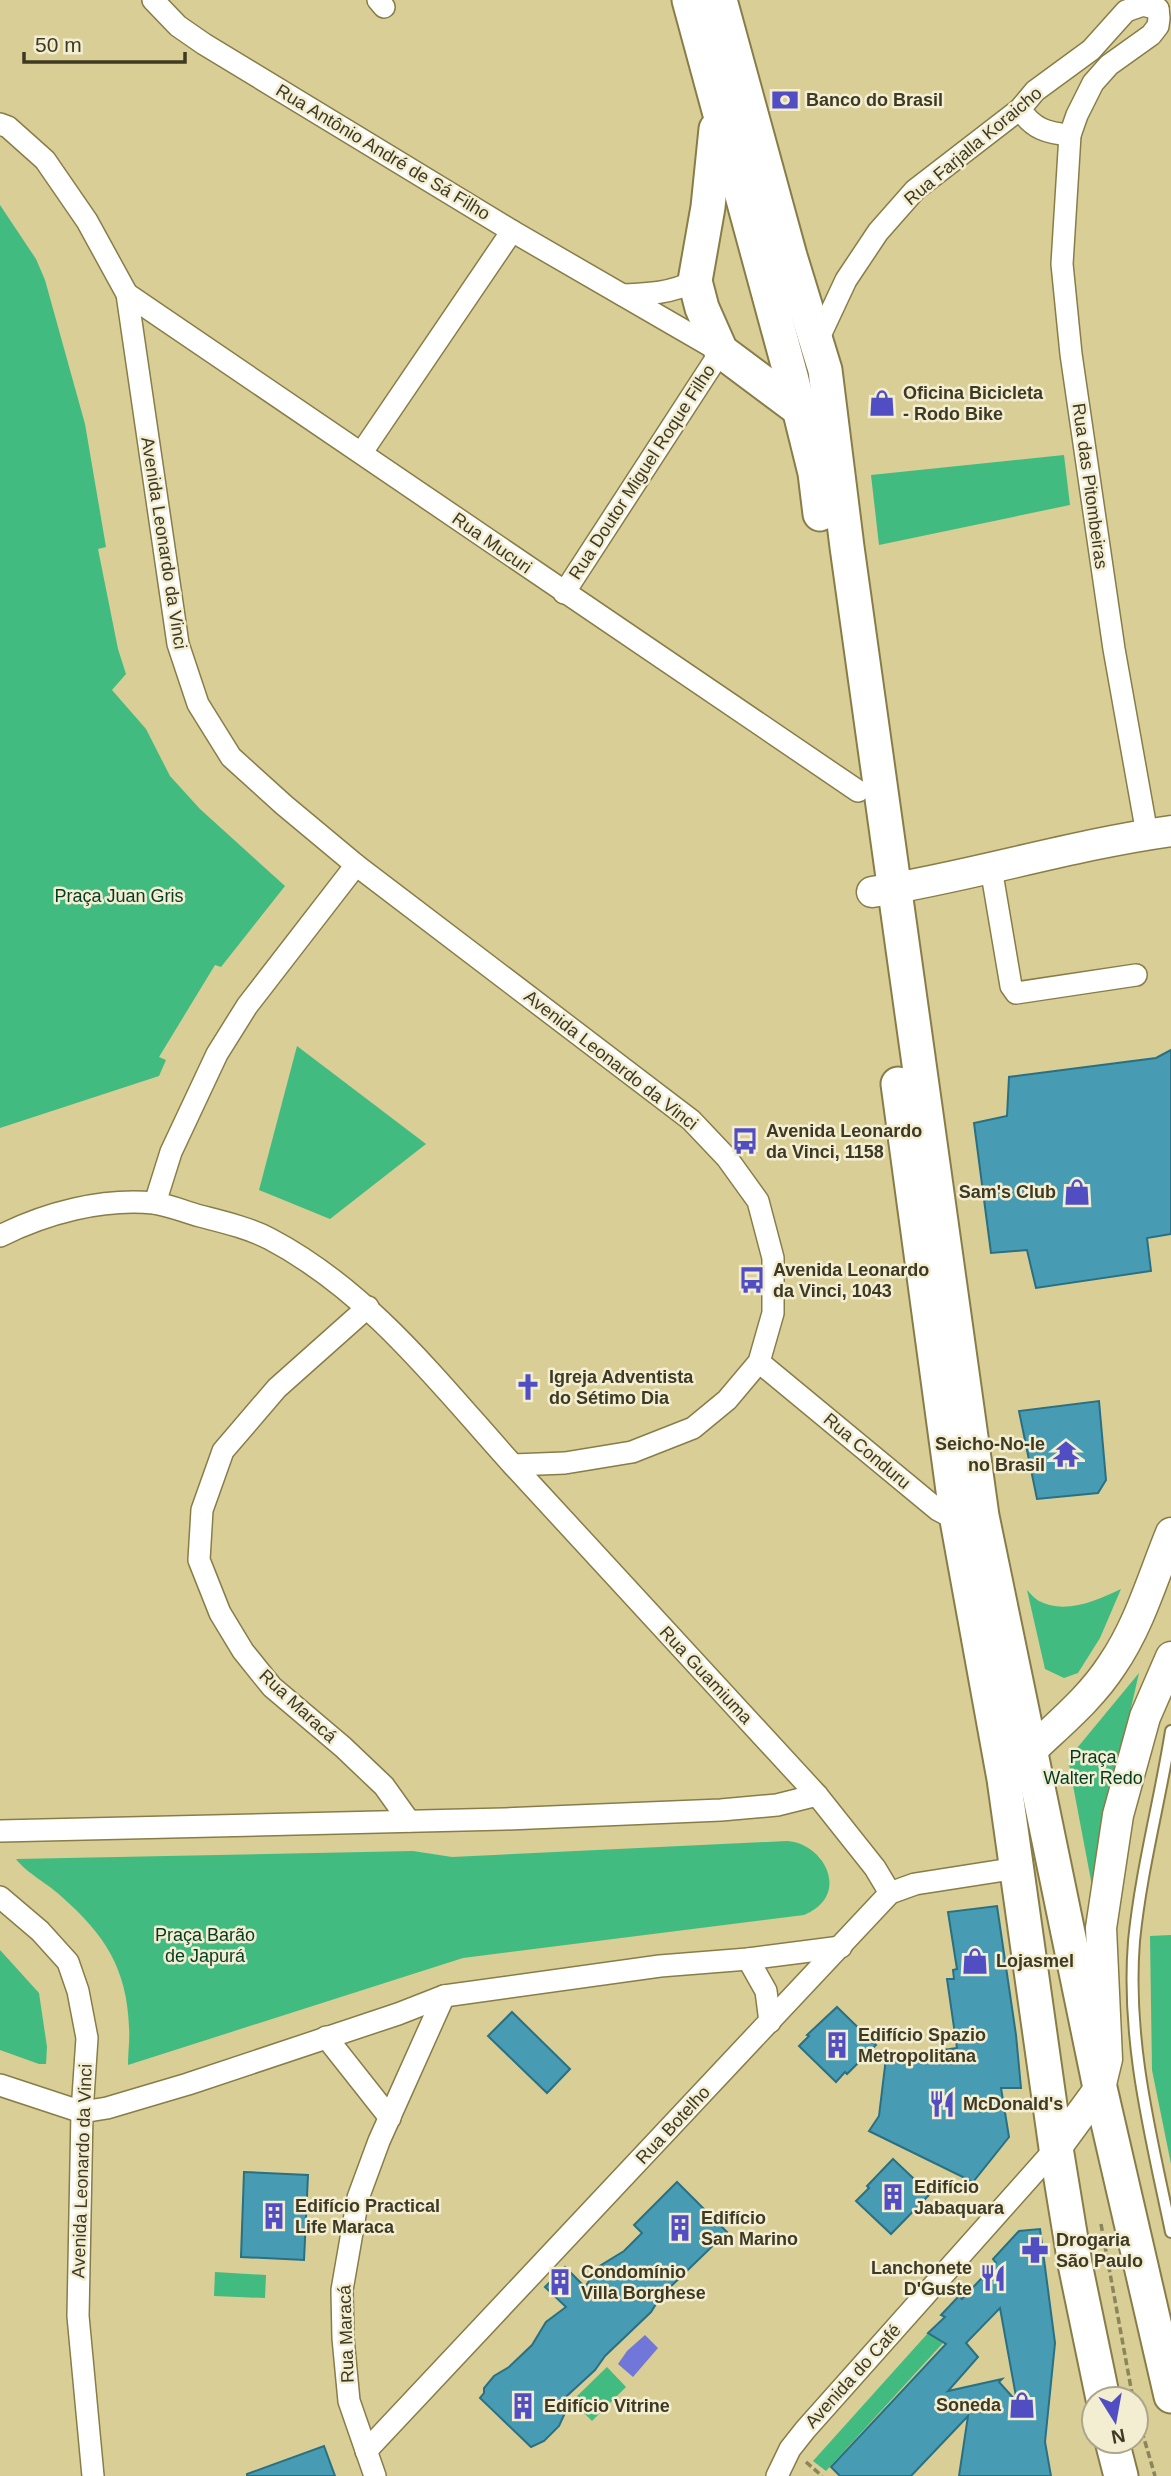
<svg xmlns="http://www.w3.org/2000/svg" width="1171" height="2476" viewBox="0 0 1171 2476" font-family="Arial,sans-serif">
  <rect width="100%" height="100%" fill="#d8ce96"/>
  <g fill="#42bb81">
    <polygon points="0,205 36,259 45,280 85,424 106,547 98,549 118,649 126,674 112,690 146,729 170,776 200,809 285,886 221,967 215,965 159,1057 166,1060 159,1076 0,1128"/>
    <polygon points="1064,455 1070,505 879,545 871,475"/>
    <polygon points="297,1046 426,1144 330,1219 259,1190"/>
    <path d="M1121,1589L1100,1638L1078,1673L1064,1678L1045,1669L1027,1590C1030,1593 1035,1599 1039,1601C1065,1615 1098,1600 1121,1589Z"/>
    <polygon points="1139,1673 1107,1812 1093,1891 1068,1759"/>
    <path d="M787,1841C824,1843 852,1895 804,1915L463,1958L128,2065C128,2052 130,2039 129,2027C127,1968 104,1934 62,1897C50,1885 25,1872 16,1859L413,1851L452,1857Z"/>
    <polygon points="1171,1935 1171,2164 1152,2070 1150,1936"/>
    <polygon points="0,1950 39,1993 47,2047 46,2064 39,2064 0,2050"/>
    <polygon points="215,2272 266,2275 265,2298 214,2296"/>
    <polygon points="928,2333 943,2343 826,2471 813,2461"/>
    <polygon points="607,2367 626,2387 592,2421 572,2401"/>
  </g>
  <polygon fill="#7176d9" points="645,2335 658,2348 633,2377 618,2364 627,2351"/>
  <g fill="#479cb3" stroke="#2a7082" stroke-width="2" fill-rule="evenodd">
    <polygon points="1171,1050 1171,1234 1147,1238 1151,1271 1036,1288 1027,1250 991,1253 974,1123 1007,1116 1009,1077 1156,1058"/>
    <polygon points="1099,1401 1106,1480 1098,1493 1037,1499 1019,1411"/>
    <polygon points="997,1906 1016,2035 1021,2088 1001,2088 1009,2137 973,2182 869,2131 879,2116 886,2058 957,2048 947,1979 954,1979 953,1970 957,1969 948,1912"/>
    <polygon points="837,2007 876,2045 847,2074 845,2072 836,2082 799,2046 809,2036 807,2035"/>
    <polygon points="512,2012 570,2069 547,2093 488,2036"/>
    <polygon points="893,2159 930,2194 891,2234 856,2201 869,2188 867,2186"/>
    <polygon points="244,2172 308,2175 304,2260 241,2257"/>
    <polygon points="677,2182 727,2232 661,2296 651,2312 605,2356 595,2370 557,2405 565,2413 559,2426 544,2441 531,2447 480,2398 484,2393 484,2388 494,2376 509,2367 532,2345 546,2322 566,2307 545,2287 565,2267 585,2287 598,2267 624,2251 642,2233 634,2225"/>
    <path d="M1040,2229L1055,2343L1045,2442L1051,2476H959L968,2416L911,2476H840L831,2467L946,2344L928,2333L945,2317L941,2315L959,2296L962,2299L996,2263L993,2259L1019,2231ZM1000,2308L1017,2402L999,2382L1002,2379L948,2391L978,2357L966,2343Z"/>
    <polygon points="324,2446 335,2476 247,2476 247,2474"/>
  </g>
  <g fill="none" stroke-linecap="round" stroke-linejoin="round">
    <defs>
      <path id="lane" d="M1171,1731C1160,1801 1141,1870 1134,1941C1126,2041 1151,2136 1171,2232"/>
      <g id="street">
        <polyline points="153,0 178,26 204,44 512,231 721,352"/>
        <polyline points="378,0 384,7"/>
        <path d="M1020,109C1033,129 1047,133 1070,135"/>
        <path d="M0,124L8,127L45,160L87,221L127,294L178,644L198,704L231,757L284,805L356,865L691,1120L727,1158L758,1201L773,1258V1313L759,1362L727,1400L693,1428L632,1452L565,1463L513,1465C439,1383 369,1291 270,1239C249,1228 223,1222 200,1216C185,1212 169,1205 154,1203C102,1198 46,1213 0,1236"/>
        <path d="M127,294C371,459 614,627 858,791"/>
        <path d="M623,295C650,294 671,293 695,281"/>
        <polyline points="816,344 846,280 878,232 915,190 1020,109 1035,91 1091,50 1126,11 1143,5 1158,9"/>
        <polyline points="362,452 512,231"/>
        <polyline points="564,593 721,351"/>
        <polyline points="1147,834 1114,649 1071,354 1062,264 1070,135 1077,115 1093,83 1109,65 1151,35 1158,26 1159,18 1158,9"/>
        <polyline points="991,868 1011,986 1016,993 1136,975"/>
        <polyline points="155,1203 171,1152 217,1054 247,1006 356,865"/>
        <polyline points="368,1307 277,1388 223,1451 202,1510 199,1560 220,1613 243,1651 272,1687 343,1747 384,1786 409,1821"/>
        <polyline points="759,1362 938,1510 957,1520 964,1519"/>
        <polyline points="513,1465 817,1795 875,1868 890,1893"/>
        <polyline points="0,1831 505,1819 721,1810 777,1805 817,1795"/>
        <polyline points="0,1897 40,1931 68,1962 78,1991 87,2038 82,2112 78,2316 93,2476"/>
        <polyline points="748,1959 766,1991 770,2022"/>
        <polyline points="326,2037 390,2118"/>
        <polyline points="0,2085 82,2112 107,2108 188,2084 398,2014 444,1996 660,1966 748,1959 841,1947"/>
        <polyline points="366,2451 890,1893 915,1884 1017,1868"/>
        <polyline points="375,2476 349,2401 343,2338 342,2290 358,2198 379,2141 444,1996"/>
        <polyline points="777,2476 790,2449 805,2430 1056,2148"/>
      </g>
      <g id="secondary">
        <path d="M872,892C973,876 1070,845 1171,831"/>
        <path d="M1016,1766C1047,1733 1087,1704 1112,1665C1139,1626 1153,1577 1171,1533"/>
        <polyline points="1056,2148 1100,2088 1107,2059 1101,1928 1118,1815 1145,1717 1171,1657"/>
      </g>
      <g id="primary">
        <polyline points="689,0 791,376 815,473 820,514"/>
        <polyline points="720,0 790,256 825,370 847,547 982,1516 1100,2088 1171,2396"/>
        <polyline points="716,129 708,207 695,281 702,308 721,351 800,410"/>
        <polyline points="898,1084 957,1520 1004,1779 1056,2148 1075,2264 1103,2399"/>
        <polyline points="1112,2441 1121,2476"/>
      </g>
    </defs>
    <use href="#lane" stroke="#887d48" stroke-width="14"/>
    <use href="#street" stroke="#887d48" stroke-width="24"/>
    <use href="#secondary" stroke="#887d48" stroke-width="33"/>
    <use href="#primary" stroke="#887d48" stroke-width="37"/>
    <g stroke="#8b845d" stroke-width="3.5" stroke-dasharray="7 3.5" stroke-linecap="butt">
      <polyline points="1101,2224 1133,2399"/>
      <polyline points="1136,2411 1155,2476"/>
      <polyline points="806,2462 822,2476"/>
    </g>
    <use href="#lane" stroke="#fff" stroke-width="10"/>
    <use href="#street" stroke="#fff" stroke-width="21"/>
    <use href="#secondary" stroke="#fff" stroke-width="30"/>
    <use href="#primary" stroke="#fff" stroke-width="33"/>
  </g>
  <defs>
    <symbol id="bank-bare" viewBox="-9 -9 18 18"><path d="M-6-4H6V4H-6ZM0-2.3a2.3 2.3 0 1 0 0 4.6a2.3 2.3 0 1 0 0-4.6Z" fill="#514ec4" stroke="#f3eed2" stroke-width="2.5" paint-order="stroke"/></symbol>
    <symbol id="shop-bare" viewBox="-9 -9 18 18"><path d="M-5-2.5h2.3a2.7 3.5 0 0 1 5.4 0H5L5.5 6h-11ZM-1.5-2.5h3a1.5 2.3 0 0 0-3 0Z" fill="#514ec4" stroke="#f3eed2" stroke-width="2.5" paint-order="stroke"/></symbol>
    <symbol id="bus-bare" viewBox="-9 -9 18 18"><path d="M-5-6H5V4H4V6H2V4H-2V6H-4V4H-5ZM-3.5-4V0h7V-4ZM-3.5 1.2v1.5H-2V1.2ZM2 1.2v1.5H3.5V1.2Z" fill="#514ec4" stroke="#f3eed2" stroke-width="2.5" paint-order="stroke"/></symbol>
    <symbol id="church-bare" viewBox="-9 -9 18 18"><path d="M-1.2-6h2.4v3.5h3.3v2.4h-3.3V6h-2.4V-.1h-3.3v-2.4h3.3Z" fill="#514ec4" stroke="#f3eed2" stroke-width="2.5" paint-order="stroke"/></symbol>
    <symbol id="temple-bare" viewBox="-9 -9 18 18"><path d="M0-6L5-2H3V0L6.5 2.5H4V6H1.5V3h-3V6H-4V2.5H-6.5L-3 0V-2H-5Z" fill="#514ec4" stroke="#f3eed2" stroke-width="2.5" paint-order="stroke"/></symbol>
    <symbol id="building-bare" viewBox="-9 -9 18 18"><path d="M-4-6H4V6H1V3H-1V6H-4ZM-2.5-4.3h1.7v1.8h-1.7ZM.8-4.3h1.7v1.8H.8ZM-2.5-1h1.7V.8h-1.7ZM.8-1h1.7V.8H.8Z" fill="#514ec4" stroke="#f3eed2" stroke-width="2.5" paint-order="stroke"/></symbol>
    <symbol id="restaurant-bare" viewBox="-9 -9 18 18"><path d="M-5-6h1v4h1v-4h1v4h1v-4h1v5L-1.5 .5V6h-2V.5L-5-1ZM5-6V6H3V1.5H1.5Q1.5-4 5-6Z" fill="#514ec4" stroke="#f3eed2" stroke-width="2.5" paint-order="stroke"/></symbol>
    <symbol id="pharmacy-bare" viewBox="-9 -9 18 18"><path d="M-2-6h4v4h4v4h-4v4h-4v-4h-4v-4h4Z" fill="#514ec4" stroke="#f3eed2" stroke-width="2.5" paint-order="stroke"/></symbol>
  </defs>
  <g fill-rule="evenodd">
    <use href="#bank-bare" x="766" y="81" width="38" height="38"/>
    <use href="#shop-bare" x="863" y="384" width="38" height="38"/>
    <use href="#bus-bare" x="726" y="1122" width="38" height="38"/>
    <use href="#shop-bare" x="1058" y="1173" width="38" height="38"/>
    <use href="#bus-bare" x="733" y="1261" width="38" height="38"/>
    <use href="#church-bare" x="509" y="1368" width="38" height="38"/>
    <use href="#temple-bare" x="1047" y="1435" width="38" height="38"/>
    <use href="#shop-bare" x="956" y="1942" width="38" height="38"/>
    <use href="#building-bare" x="818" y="2026" width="38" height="38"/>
    <use href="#restaurant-bare" x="923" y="2085" width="38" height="38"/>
    <use href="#building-bare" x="874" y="2178" width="38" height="38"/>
    <use href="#building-bare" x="255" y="2197" width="38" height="38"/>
    <use href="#building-bare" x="661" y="2209" width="38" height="38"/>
    <use href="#pharmacy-bare" x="1016" y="2231" width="38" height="38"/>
    <use href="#restaurant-bare" x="974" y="2259" width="38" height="38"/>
    <use href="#building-bare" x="541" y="2263" width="38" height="38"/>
    <use href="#shop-bare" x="1003" y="2386" width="38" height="38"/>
    <use href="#building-bare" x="504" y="2387" width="38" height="38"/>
  </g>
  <g text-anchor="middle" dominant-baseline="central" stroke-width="5" stroke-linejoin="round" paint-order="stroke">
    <g font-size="18" font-weight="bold" fill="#3e3923" stroke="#f3eed2" text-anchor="start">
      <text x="806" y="100">Banco do Brasil</text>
      <text x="903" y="393">Oficina Bicicleta<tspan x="903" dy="21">- Rodo Bike</tspan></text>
      <text x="766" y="1131">Avenida Leonardo<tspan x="766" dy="21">da Vinci, 1158</tspan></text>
      <text x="1056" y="1192" text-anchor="end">Sam's Club</text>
      <text x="773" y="1270">Avenida Leonardo<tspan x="773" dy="21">da Vinci, 1043</tspan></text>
      <text x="549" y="1377">Igreja Adventista<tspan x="549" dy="21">do Sétimo Dia</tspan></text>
      <text x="1045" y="1444" text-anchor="end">Seicho-No-Ie<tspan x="1045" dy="21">no Brasil</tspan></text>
      <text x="996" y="1961">Lojasmel</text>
      <text x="858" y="2035">Edifício Spazio<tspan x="858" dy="21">Metropolitana</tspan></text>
      <text x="963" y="2104">McDonald's</text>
      <text x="914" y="2187">Edifício<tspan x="914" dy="21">Jabaquara</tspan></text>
      <text x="295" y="2206">Edifício Practical<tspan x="295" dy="21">Life Maraca</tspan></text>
      <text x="701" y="2218">Edifício<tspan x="701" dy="21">San Marino</tspan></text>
      <text x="1056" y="2240">Drogaria<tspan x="1056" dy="21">São Paulo</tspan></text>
      <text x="972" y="2268" text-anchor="end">Lanchonete<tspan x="972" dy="21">D'Guste</tspan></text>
      <text x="581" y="2272">Condomínio<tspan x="581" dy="21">Villa Borghese</tspan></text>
      <text x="1001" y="2405" text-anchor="end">Soneda</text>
      <text x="544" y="2406">Edifício Vitrine</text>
    </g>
    <g font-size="18" fill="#3e3923" stroke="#f3eed2">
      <text transform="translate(973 146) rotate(-40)">Rua Farjalla Koraicho</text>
      <text transform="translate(383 152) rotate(31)">Rua Antônio André de Sá Filho</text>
      <text transform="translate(642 472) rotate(-57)">Rua Doutor Miguel Roque Filho</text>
      <text transform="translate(1090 486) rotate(82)">Rua das Pitombeiras</text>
      <text transform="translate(164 543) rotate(81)">Avenida Leonardo da Vinci</text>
      <text transform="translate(492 543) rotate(35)">Rua Mucuri</text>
      <text transform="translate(611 1060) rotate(38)">Avenida Leonardo da Vinci</text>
      <text transform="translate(867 1451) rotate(40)">Rua Conduru</text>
      <text transform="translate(706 1675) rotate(47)">Rua Guamiuma</text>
      <text transform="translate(298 1706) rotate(43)">Rua Maracá</text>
      <text transform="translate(673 2125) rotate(-47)">Rua Botelho</text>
      <text transform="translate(82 2171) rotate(-88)">Avenida Leonardo da Vinci</text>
      <text transform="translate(346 2334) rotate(-92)">Rua Maracá</text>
      <text transform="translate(853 2376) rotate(-48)">Avenida do Café</text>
    </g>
    <g font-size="18" fill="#023b23" stroke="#f3eed2">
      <text x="119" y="896">Praça Juan Gris</text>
      <text x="1093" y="1757">Praça<tspan x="1093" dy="21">Walter Redo</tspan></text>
      <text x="205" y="1935">Praça Barão<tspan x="205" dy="21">de Japurá</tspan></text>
    </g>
  </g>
  <g transform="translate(1115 2420) rotate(169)"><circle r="33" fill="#f3eed2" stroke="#aba68c" stroke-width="2"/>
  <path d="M0-5L12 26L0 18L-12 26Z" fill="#514ec4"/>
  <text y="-10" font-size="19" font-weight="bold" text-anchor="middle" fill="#3e3923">N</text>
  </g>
  <path d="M24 52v10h161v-10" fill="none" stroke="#3e3923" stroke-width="3.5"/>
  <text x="35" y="52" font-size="21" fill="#3e3923" stroke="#f3eed2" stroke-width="5" paint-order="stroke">50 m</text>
</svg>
